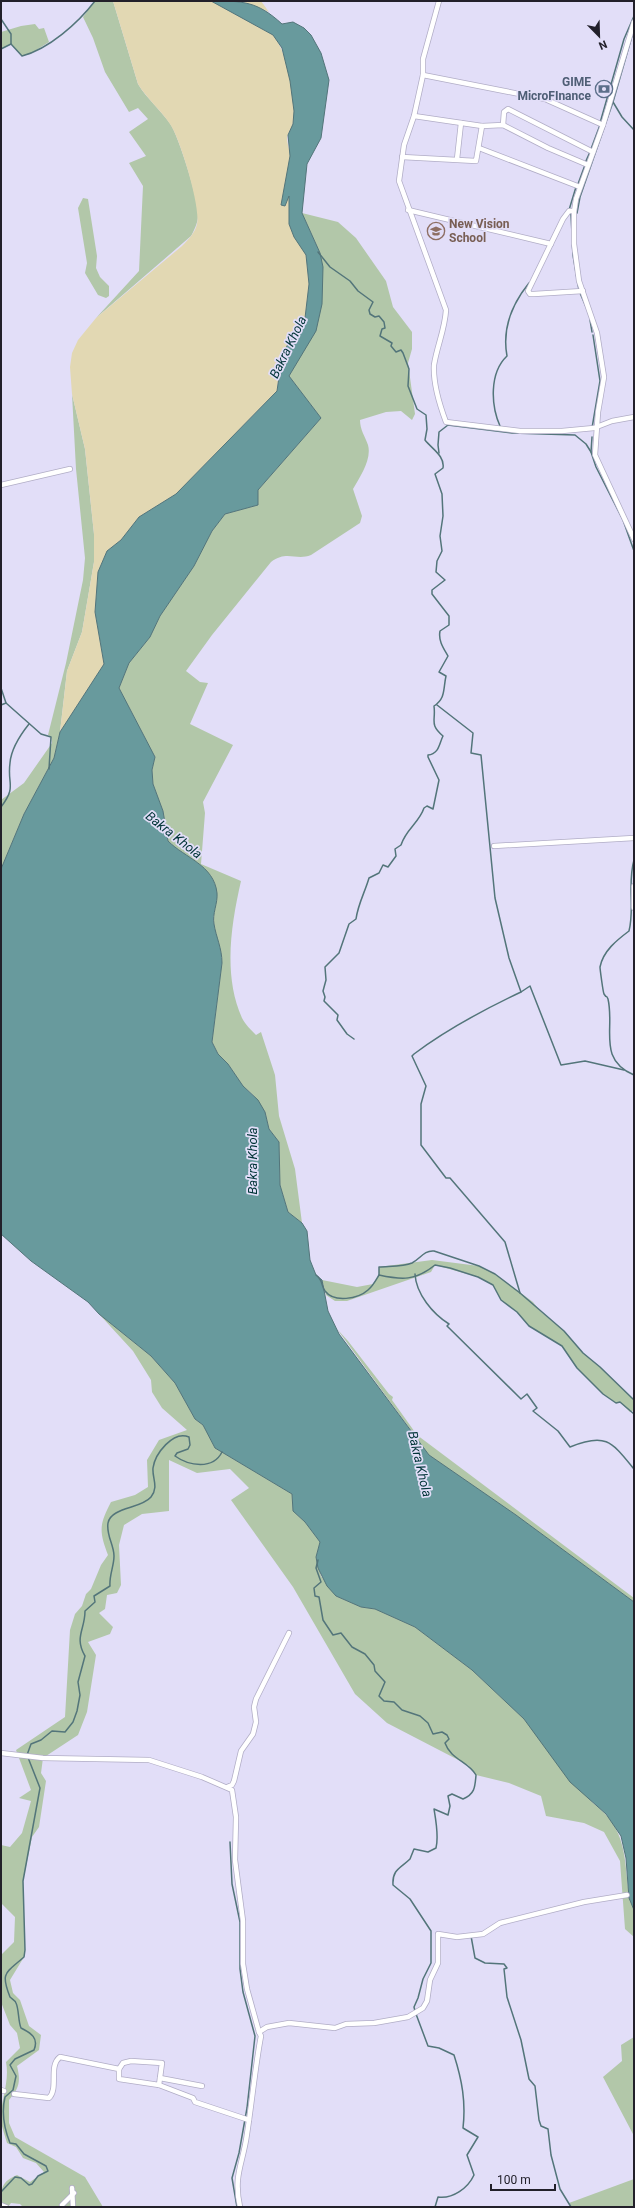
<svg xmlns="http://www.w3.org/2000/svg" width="635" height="2208" viewBox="0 0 635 2208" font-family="Roboto,sans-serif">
  <rect width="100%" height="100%" fill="#e2def8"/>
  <g fill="#b2c7a9">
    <path d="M95,1H113L138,84C147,99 161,110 171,125C179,138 196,193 198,210C199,219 196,227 191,236L96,318L139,271L143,186L129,163L146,156L129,132L148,119L138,108L129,112L105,72L93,38L83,17Z"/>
    <polygon points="35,24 39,29 44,28 49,42 30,54 22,56 11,44 1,49 1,32 21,26"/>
    <polygon points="83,198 88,199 97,256 96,268 100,277 109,286 109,296 106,298 98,295 85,273 87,263 78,208"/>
    <path d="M302,213L338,222L356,238L386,281L393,307L412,332V349L408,363L415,414L412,420L401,411L386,412L360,420C360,430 365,436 368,445C372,459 360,477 353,489L362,516L360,523L311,555C296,561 287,550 271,562L212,635L186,671L200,682L208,683L190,724L233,745L203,802L205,813L201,864L241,881C231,925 223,975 242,1018C245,1024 251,1030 256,1035L261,1032L275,1075L279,1116L295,1169L302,1223L288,1212L280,1185L279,1142L269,1129L265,1112L253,1095L243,1086L228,1064L218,1054L212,1042L222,963C222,948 214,936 214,922C213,909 218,898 214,884L168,841L163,811L153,784L152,770L155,757L119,688L129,663L150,637L160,616L194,566L212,531L225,514L258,505V490L321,418L289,376L297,362L320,253Z"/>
    <polygon points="72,394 85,449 94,534 94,562 82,632 67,671 60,732 54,758 24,814 1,869 1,800 24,783 52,743 51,737 48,735 66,663 83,580 85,558 76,469"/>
    <polygon points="432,1260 479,1266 495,1274 533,1302 540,1311 564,1331 583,1353 600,1367 634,1400 634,1410 630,1412 620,1402 616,1403 603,1394 577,1368 562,1346 529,1326 517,1312 501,1300 493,1285 478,1277 435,1265 431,1272 347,1301 335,1301 326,1295 322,1280 357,1287 373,1284 379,1275 379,1267"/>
    <path d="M99,1314L151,1356L175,1383L195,1419L203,1425L215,1448L292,1494L293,1511L305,1522L320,1542L316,1557L321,1576L336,1596L361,1607L375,1609L415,1627L472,1670L524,1719L593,1803C627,1829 624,1856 629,1895C629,1900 633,1904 634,1909C635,1918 634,1929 634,1937L625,1929L620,1861L604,1832L584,1823L546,1816L541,1796L509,1783L476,1775L468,1765L387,1723L355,1694L293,1587L231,1500L249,1488L230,1469L197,1473L169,1460V1511L142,1514L124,1525L119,1545L121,1585L117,1593L107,1595L105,1609L99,1613L113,1627L110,1634L88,1642L96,1655L87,1712L78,1735L43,1758L41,1773L46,1781L39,1827L32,1837L23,1881L25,1950L24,1957L10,1980L13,1993L20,2000L29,2026L41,2035L39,2050L17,2066C21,2082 19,2088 9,2100V2123L15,2137L85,2177L103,2207H23L20,2204L11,2203L8,2207H1C1,2190 0,2182 17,2175L30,2182L44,2172L36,2163L23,2158L16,2147L7,2143C5,2136 2,2128 1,2121C0,2101 10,2083 6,2062L20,2048L17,2033L10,2025L1,2002V1955L14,1942L15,1917L1,1903V1845L10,1847L22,1833L31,1801L19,1798L31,1790L16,1750L65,1717L70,1630L75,1614L82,1606L86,1594L91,1589L101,1565L108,1555C99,1531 99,1525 111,1502L135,1495L148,1487L147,1460L159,1440L187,1430L162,1408L152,1392L151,1380L133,1351Z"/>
    <polygon points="337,1329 348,1341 389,1394 393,1397 392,1400 417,1435 634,1598 634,1602 516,1515 429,1455"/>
    <polygon points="634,2037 634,2136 603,2077 622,2061 621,2045"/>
    <polygon points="634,2179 634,2207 571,2207 569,2203"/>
  </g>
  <g fill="#e2d8b3">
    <path d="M113,1H211L273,35C288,53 297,100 293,123C292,129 288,132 287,138C287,144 290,150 290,156C290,171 284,189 282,205L285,206L289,194V224L306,255L309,284L305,318L280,363L277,391L176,494L139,517L121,540L107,551L98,572L95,612L104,664L60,732L67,671L82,632L94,562V534L85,449L72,394L70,367L72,353L78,340L96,318L182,246C188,240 195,233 197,224C201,208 180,138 170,124C161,110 147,99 138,84Z"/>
    <polygon points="242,1 261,1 269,12 243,2"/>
  </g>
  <path fill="#689a9d" stroke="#53757a" d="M211,1C243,1 257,1 282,24L293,22L304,28L311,35L321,53L329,80L321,138L307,164L302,213L320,253L323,267L322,304L316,331L289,376L321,418L258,490V505L225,514L212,531L194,566L160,616L150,637L129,663L119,688L155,757L152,770L153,784L163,811L168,841C185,858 214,865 217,893C218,903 212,914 214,924C216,937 222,948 222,963L212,1042L218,1054L228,1064L243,1086L258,1100L265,1112L269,1129L279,1142L280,1185L288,1212L302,1223L307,1231L310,1260L316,1275L322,1280L328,1311L339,1334L429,1455L516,1515L634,1602V1910L629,1898L626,1858L621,1836L606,1814L570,1782L524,1719L472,1670L415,1627L375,1609L361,1607L336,1596L327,1586L318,1568L316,1557L320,1542L305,1522L293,1511L292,1494L215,1448L203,1425L195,1419L175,1383L151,1356L99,1314L88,1302L31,1261L1,1234V869L24,814L54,758L60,732L104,664L95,612L98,572L107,551L121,540L139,517L176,494L277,391L282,356L292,336L305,318L309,284L306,255L294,237L289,224V196L285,206L281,205L290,156L288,135L293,124L294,111L290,81L282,48L273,35Z"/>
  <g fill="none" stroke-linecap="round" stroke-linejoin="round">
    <g stroke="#53757a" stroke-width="1.5">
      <polyline points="1,19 11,34 11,44"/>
      <polyline points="632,36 613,102 622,117 634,130"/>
      <path d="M1,49L11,44L22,56C49,49 78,23 95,1"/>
      <polyline points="600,123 624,39 634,16"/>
      <polyline points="591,149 600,125"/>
      <polyline points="585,163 590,152"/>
      <polyline points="578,184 585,165"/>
      <polyline points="569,210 576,187"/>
      <polyline points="577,213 580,197 613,102"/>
      <polyline points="571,214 573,255 579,290"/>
      <path d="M318,252L330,267L350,281L358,291L373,302L369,310L370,314L375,317L379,316L384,322L385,328L382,329L380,336L392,343L391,346L396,352L401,350L403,353L409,369L408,386L417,409L426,415L427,429L425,440C432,449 445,456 443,468L435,474L442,494L443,516L440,536L442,551L437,561L436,572L445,580L432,590V594L449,616V625L440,631C438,641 444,649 448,656L439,672L446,676C443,689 446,698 434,706C436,721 429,724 443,736C439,744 439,754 428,755V757L439,780L433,809L427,806L424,808C419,823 406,829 401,845L395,849L396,856L388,867L383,865L379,873L369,878C365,892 358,904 356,919L349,924L339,953L325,967L326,980L323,991L325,997L324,1001L338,1015L337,1020L347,1034L354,1039"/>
      <polyline points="580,293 587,309"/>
      <polyline points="590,320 592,332"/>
      <path d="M500,426C491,406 489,373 507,356C502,329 512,304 529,283"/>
      <polyline points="592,428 600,381 593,335"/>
      <polyline points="592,437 591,452 596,467 623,520 634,551"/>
      <polyline points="439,453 438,445 439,432 448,425 512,433 575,435 586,444 591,452"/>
      <polyline points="1,688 6,703 41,734 51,737 49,769"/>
      <polyline points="1,705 6,703"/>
      <polyline points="437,705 473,733 471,753 481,755 495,898 509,958 521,992 530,986 561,1065 585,1061 624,1070"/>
      <path d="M1,807C17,786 7,785 10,763C11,750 21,734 29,724"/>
      <path d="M634,860C627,884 635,908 629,931C617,940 603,951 600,967C600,969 603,992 604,994C607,999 606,994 608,999C615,1029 597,1059 634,1075"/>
      <path d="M521,992C483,1010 447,1029 414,1054L412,1056L426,1086L421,1104V1145L446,1178H450L505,1242L520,1293L564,1331L583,1353L600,1367L634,1400"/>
      <path d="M415,1274C416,1294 433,1314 449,1324L447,1326L521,1399L527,1394L537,1408L533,1411L558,1431L570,1447C606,1432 612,1442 634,1469"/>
      <path d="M316,1275C323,1280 321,1285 325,1291C334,1303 358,1299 368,1290C373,1286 376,1280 379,1275C402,1280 415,1281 435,1265L450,1268L478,1277L493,1285L501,1300L517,1312L529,1326L562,1346L577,1368L603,1394L616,1403L620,1402L634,1414"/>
      <path d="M379,1275V1267C389,1266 403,1267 412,1263C420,1259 424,1250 434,1251L479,1266L495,1274L520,1293"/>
      <path d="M318,1560L316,1568L321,1582L314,1588L315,1596L319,1597L323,1620L333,1635L341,1633L352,1647L365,1654L374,1665L375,1671L385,1682L379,1696L384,1701L394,1702L402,1710L420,1716L428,1723L433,1734L442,1732L447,1735L449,1739L445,1743C451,1760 468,1761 476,1775C475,1787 475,1794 463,1799L452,1794L448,1796L450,1806L448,1815L434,1809C436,1821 439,1836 436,1848L428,1852L414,1849L410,1859C401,1868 392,1869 393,1885L410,1899L431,1931V1963L423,1979L418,1998L414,2007L415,2011"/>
      <polyline points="230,1842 232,1884 240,1922 240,1969 243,1992 255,2036 247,2108 239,2153 232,2178 237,2207"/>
      <polyline points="471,1936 475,1958 485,1963 504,1964 507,1968 504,1969 507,1997 521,2040 529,2079 535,2086 539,2120 541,2126 548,2129 551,2155 560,2189 571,2207"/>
      <path d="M416,2014L428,2046L439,2048L454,2055C462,2080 466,2102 463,2128L478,2137L467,2155L474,2175C468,2188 453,2199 438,2197L435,2207"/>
      <path d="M1,2192L15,2177L21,2178L29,2185L32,2184L38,2176L48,2171L46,2166L24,2154L16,2144L10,2143C4,2128 1,2114 5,2097L13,2090L16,2076L10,2065L15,2059L34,2050C39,2038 31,2033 21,2028C18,2021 19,2009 16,2003C15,2000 12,1999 10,1997C0,1972 6,1973 24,1957L25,1950L23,1881L40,1788L27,1755L31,1744L41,1740L52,1731L65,1732L73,1722L77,1711L80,1695L78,1682L85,1656C74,1637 85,1630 85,1611L95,1602L94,1596L110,1586C109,1576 114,1566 114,1556C114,1545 106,1535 108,1523C111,1507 141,1509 151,1497C159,1487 152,1478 153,1468C155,1454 173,1430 189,1437L190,1445L188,1449L177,1453L175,1456C189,1466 213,1470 222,1452"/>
    </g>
    <defs>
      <g id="minor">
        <path d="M439,1L423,59V75L414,116L404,145L399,181L446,310C445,329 437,346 434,365C433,382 440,406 446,422L520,431H562L594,428L612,421L634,417"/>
        <polyline points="634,22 603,125 576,199 574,212 574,244 579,281 597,333 604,377 598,412 595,455 634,539"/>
        <polyline points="423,75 545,99 603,125"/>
        <polyline points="414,116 482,126 503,125 548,148 588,165"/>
        <polyline points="503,125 504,112 508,109 593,152"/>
        <polyline points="479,148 580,187"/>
        <polyline points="402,157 476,161 482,126"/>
        <polyline points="457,159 461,123"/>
        <polyline points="408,210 551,244"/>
        <polyline points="574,211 569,211 563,219 528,291 530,294 534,294 583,291"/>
        <polyline points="1,485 70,469"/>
        <polyline points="494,846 634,838"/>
        <polyline points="634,886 634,908"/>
        <polyline points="1,1753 43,1758 149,1760 202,1777 232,1790 236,1817 235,1860 243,1921 243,1964 247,1989 259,2032"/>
        <polyline points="227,1787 232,1785 234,1781 241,1751 253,1734 256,1722 254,1707 256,1699 289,1633"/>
        <polyline points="119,2069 123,2063 131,2061 162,2063 159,2085"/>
        <polyline points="160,2078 202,2086"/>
        <polyline points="1,2090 4,2091"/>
        <path d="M14,2094L49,2098C59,2088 48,2066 60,2057L119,2069V2079L159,2085L193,2098L195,2102L249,2120"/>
        <polyline points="72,2188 73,2207"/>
        <polyline points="1,2205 6,2207"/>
        <polyline points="62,2205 74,2193"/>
        <path d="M240,2207C233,2175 243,2164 247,2134C252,2102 255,2068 261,2036L259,2032L267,2027L289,2023L335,2028L346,2024L374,2023L408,2017L423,2008L427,2001L430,1980L438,1963V1934L457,1937L483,1934L500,1923L584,1902L627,1895"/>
      </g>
    </defs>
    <use href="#minor" stroke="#b1adc6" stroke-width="6"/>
    <use href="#minor" stroke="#fff" stroke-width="4.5"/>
  </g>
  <defs>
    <symbol id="bank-ring" viewBox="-11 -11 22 22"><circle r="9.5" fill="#e2def8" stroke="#5c6f8a" stroke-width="1.5"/><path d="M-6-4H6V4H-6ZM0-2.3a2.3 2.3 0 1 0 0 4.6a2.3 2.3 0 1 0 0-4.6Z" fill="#5c6f8a"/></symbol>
    <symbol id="school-ring" viewBox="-11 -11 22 22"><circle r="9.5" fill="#e2def8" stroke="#8d6e63" stroke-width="1.5"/><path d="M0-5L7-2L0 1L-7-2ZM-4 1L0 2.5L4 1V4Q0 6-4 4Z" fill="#8d6e63"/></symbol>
  </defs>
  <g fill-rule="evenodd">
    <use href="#bank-ring" x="594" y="79" width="20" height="20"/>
    <use href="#school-ring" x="426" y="221" width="20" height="20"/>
  </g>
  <g text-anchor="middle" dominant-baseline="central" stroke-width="3.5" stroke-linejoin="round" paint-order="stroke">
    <g font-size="12" font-weight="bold" fill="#4e5e75" stroke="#e2def8" text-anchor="end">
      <text x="591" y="82">GIME<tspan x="591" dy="14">MicroFInance</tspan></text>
    </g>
    <g font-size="12" font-weight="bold" fill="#785e54" stroke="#e2def8" text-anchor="start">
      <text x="449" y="224">New Vision<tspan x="449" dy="14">School</tspan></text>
    </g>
    <g font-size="13" font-style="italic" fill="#003437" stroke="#e2def8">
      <text transform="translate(288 347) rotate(-64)">Bakra Khola</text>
      <text transform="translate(174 835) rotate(38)">Bakra Khola</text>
      <text transform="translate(252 1161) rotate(-90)">Bakra Khola</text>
      <text transform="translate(420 1464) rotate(77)">Bakra Khola</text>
    </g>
  </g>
  <rect width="635" height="2208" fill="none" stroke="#22202a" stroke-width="4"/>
  <g transform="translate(599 36) rotate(157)" stroke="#e2def8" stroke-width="3" paint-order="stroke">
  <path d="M0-3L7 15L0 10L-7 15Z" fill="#22202a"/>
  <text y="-6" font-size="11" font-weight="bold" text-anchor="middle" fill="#22202a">N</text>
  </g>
  <path d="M491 2184v6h64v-6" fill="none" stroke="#22202a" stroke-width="2"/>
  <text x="497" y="2184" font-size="12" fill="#22202a" stroke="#e2def8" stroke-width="3" paint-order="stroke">100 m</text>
</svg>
